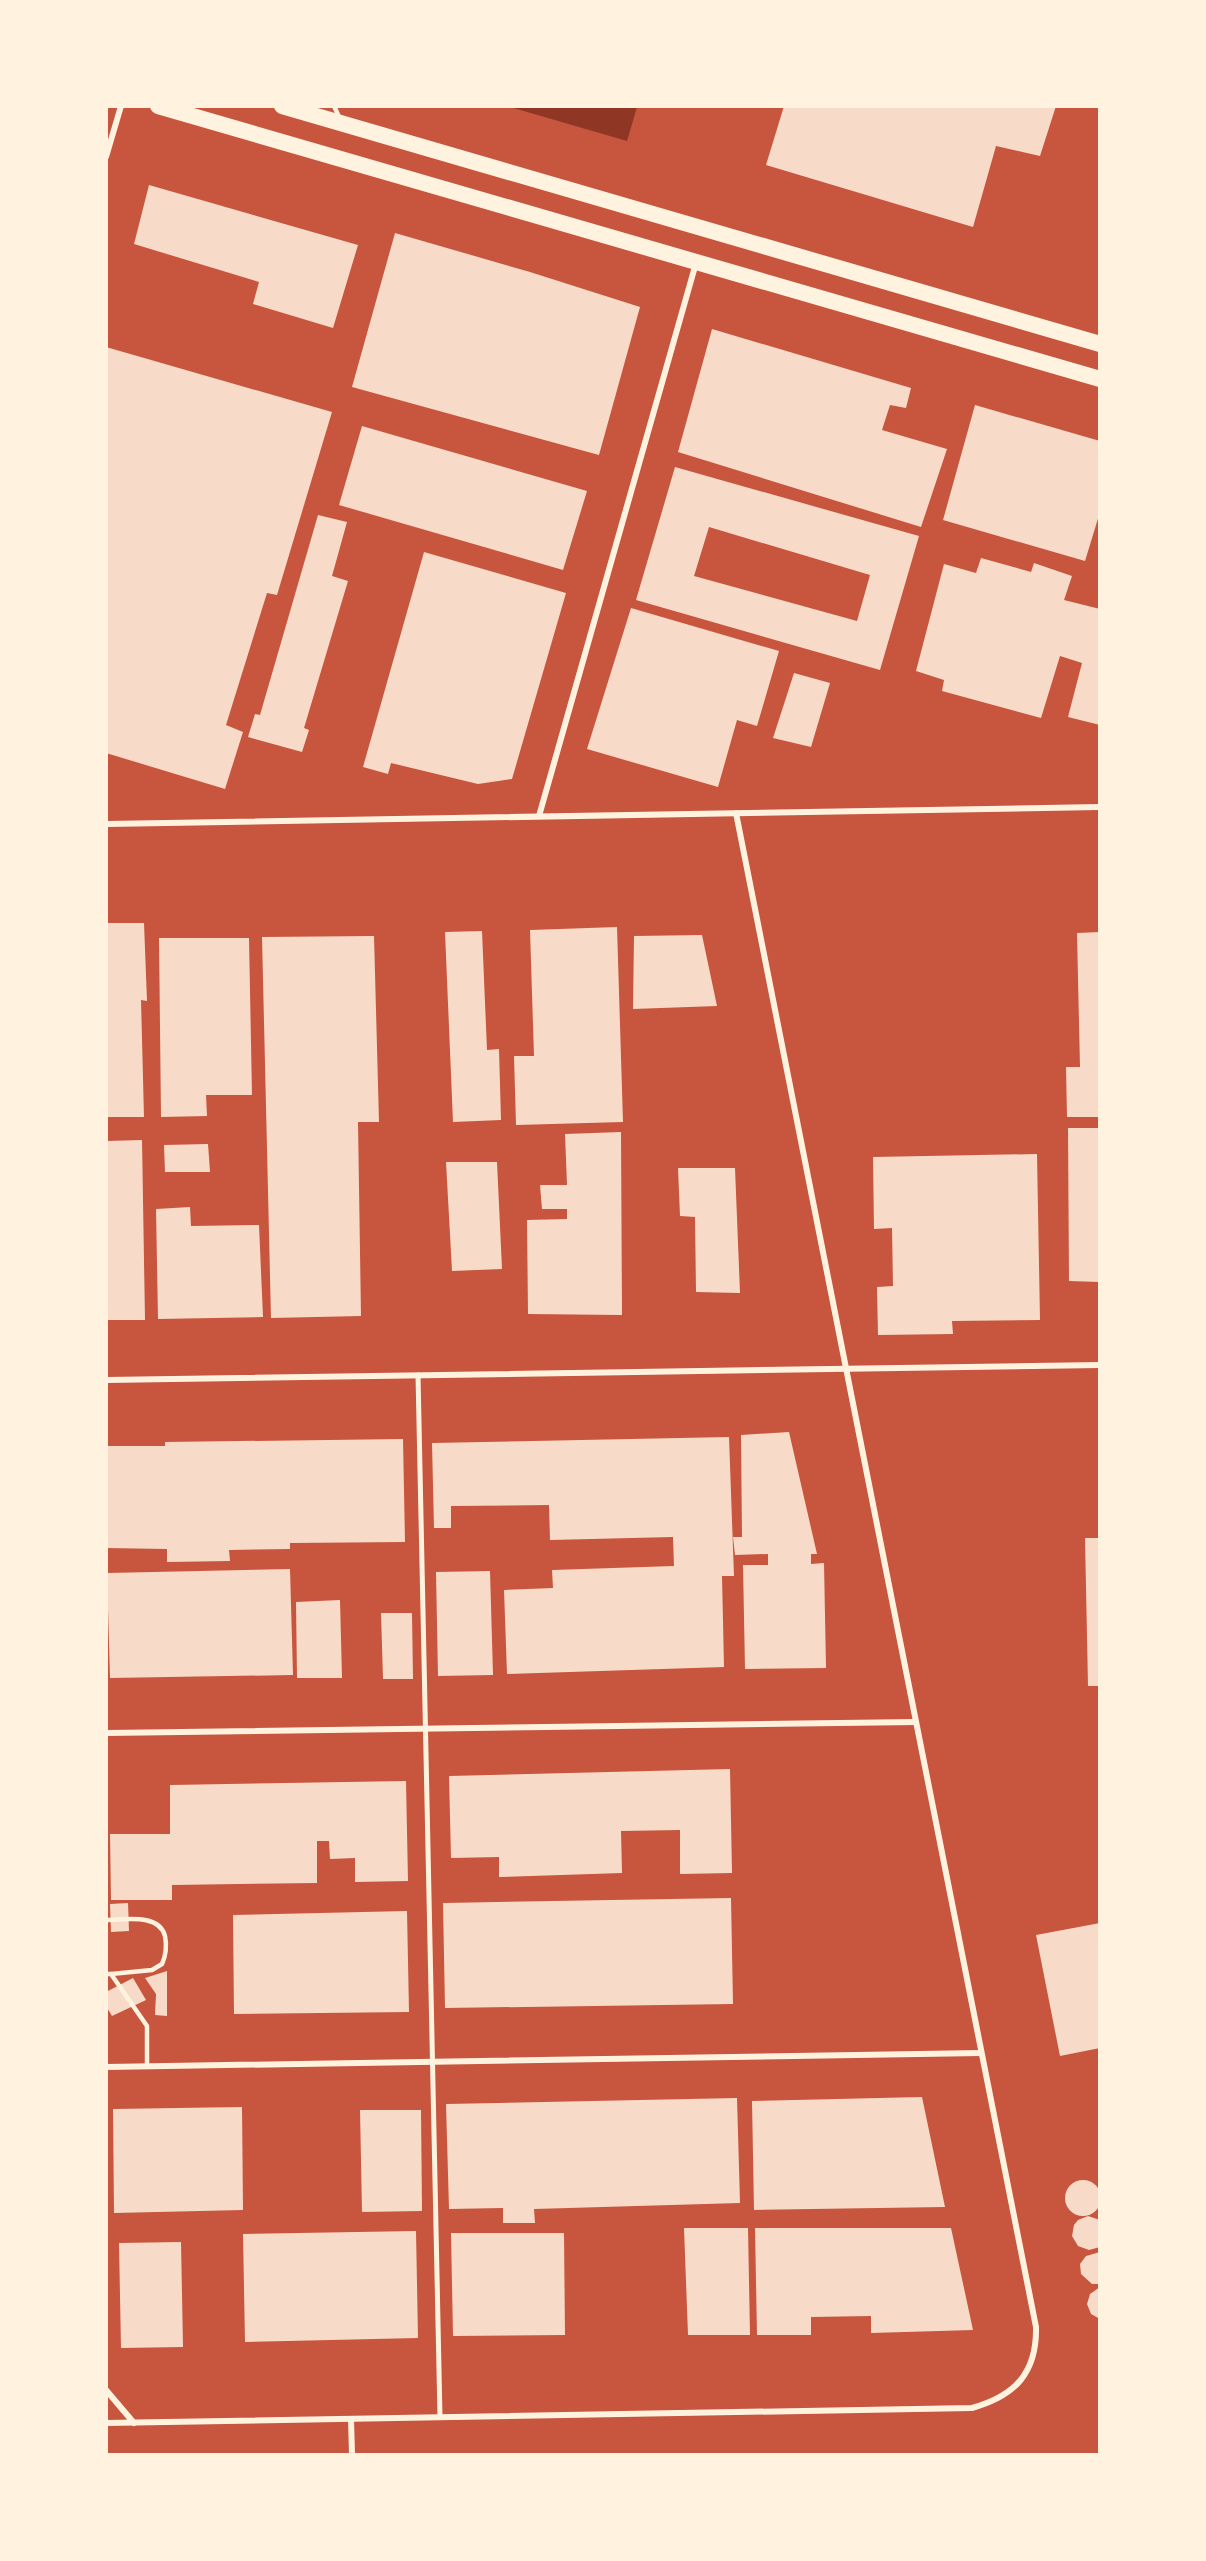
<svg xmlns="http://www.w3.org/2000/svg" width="1206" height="2561" viewBox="0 0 1206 2561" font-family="Signika,sans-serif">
  <rect width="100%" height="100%" fill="#c8553d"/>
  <polygon fill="#8f3625" points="510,107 637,107 627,141"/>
  <g fill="#f7dbc8" fill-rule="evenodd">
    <polygon points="784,106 1056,106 1040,156 996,146 973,227 766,165"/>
    <polygon points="149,185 358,245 333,328 253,304 259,282 134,244"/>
    <polygon points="395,233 530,272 640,307 599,455 352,387"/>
    <polygon points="712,329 911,388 906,408 890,405 882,430 947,449 921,527 678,452"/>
    <polygon points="106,347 332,412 277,595 267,593 226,725 243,732 225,789 106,753"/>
    <polygon points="975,405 1100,441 1100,512 1085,561 943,520"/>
    <polygon points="362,426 587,491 563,570 339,505"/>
    <path d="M675,467L919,536L880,670L636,600ZM709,527L870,575L857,621L694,576Z"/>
    <polygon points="318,515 347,522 332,576 348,581 304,728 309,730 302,752 248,737 255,714 260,715"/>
    <polygon points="424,552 566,593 512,779 478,784 391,763 388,774 363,767"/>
    <polygon points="981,558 1031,572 1034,563 1072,576 1064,600 1100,609 1100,725 1068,717 1082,663 1060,656 1041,718 942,691 944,680 916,671 944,564 976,573"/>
    <polygon points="631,608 779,651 757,726 737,720 718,787 587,749"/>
    <polygon points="794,673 830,683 811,747 773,738"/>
    <polygon points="106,923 144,923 147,1001 141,1000 144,1117 106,1117"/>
    <polygon points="617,927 623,1122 516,1125 514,1056 534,1056 530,930"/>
    <polygon points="482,931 487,1050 499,1049 501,1120 453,1122 445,932"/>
    <polygon points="1100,932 1100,1117 1067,1117 1066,1067 1080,1067 1077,933"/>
    <polygon points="702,935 717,1006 633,1009 634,936"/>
    <polygon points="374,936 379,1122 358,1122 361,1316 271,1318 262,937"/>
    <polygon points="159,938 249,938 252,1095 206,1095 207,1116 161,1117"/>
    <polygon points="1068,1128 1100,1128 1100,1282 1069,1281"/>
    <polygon points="621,1132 622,1315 528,1314 527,1220 567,1219 567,1209 542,1209 540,1185 567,1185 565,1134"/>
    <polygon points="142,1140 145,1320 106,1320 106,1141"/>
    <polygon points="208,1144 210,1172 165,1172 164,1145"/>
    <polygon points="1037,1154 1040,1320 952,1321 953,1334 878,1335 877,1287 893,1286 892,1228 874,1229 873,1157"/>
    <polygon points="446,1162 497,1162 502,1269 452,1271"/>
    <polygon points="678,1168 735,1168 740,1293 696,1292 695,1217 680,1216"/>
    <polygon points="190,1207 191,1226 259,1225 263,1317 158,1319 156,1209"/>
    <polygon points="789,1432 817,1554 811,1554 811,1564 824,1563 826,1668 745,1669 743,1565 768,1565 768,1554 735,1555 733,1537 742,1537 741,1435"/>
    <polygon points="729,1437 734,1576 722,1576 724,1667 507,1674 504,1590 553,1588 552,1570 674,1566 673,1537 550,1540 549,1505 451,1506 451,1528 434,1528 432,1443"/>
    <polygon points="403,1439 405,1542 290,1543 290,1549 229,1550 230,1561 167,1562 167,1549 106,1548 106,1446 165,1446 165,1442"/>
    <polygon points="1085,1538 1100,1538 1100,1686 1088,1686"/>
    <polygon points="290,1569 293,1675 110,1678 107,1573"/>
    <polygon points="490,1571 493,1675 438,1676 436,1572"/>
    <polygon points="340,1600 342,1678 297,1678 296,1602"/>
    <polygon points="381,1613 412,1613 413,1679 383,1679"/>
    <polygon points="730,1769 732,1873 680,1874 680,1830 621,1831 622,1873 499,1877 499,1857 451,1858 449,1776"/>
    <polygon points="406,1781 408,1881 355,1882 355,1858 330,1859 329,1841 317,1841 317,1883 172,1885 172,1900 111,1900 110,1834 170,1834 170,1785"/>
    <polygon points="731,1898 733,2004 445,2008 443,1903"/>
    <polygon points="128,1903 129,1931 111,1932 110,1904"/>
    <polygon points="407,1911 409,2012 234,2014 233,1915"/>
    <polygon points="1100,1923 1100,2048 1060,2056 1036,1935"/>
    <polygon points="167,1971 167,2016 155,2015 156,1994 145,1978"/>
    <polygon points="133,1978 146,2000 112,2016 106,2006 106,1992"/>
    <polygon points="922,2097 945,2207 754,2210 752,2101"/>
    <polygon points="737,2098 740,2203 534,2209 535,2223 503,2223 503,2208 449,2209 446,2104"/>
    <polygon points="242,2107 243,2210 114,2213 113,2109"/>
    <polygon points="360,2110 421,2110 422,2211 362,2212"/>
    <circle cx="1083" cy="2198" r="18"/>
    <polygon points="1088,2216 1100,2220 1100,2247 1089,2250 1078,2246 1072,2236 1074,2225 1078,2220"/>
    <polygon points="684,2228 748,2228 750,2335 688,2335"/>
    <polygon points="755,2228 951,2228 973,2330 871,2333 871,2316 811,2317 811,2335 757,2335"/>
    <polygon points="416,2231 418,2338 245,2342 243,2234"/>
    <polygon points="451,2233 564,2233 565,2335 453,2336"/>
    <polygon points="181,2242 183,2347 121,2348 119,2243"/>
    <polygon points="1100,2252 1100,2284 1092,2284 1081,2274 1080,2264 1086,2256"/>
    <polygon points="1100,2287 1100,2319 1091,2314 1087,2304 1090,2294"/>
  </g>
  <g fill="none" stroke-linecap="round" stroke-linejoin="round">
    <g stroke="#fff3e0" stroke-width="4.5">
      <polyline points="334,106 339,117"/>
      <path d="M106,1920C125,1920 159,1913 165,1936C167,1946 166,1955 162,1964L152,1970L111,1974"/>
      <polyline points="106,1974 111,1974 147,2026 147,2066"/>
    </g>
    <polyline stroke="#fff3e0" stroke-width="5" points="418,1375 440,2417"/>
    <g stroke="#fff3e0" stroke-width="6">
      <polyline points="106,157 121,106"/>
      <polyline points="539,816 696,263"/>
      <polyline points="106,824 1100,807"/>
      <polyline points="106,1380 1100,1365"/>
      <polyline points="106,1733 916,1722"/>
      <polyline points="106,2067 981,2053"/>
      <polyline points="106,2390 134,2423"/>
      <polyline points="351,2419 352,2454"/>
      <path d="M106,2423L972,2408C1015,2396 1037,2373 1036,2327L736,813"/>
    </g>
    <g stroke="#fff3e0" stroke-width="16">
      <polyline points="158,106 1100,379"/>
      <polyline points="282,106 1100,344"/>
    </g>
  </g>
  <rect width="1206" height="2561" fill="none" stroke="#fff3e0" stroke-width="216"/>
</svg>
